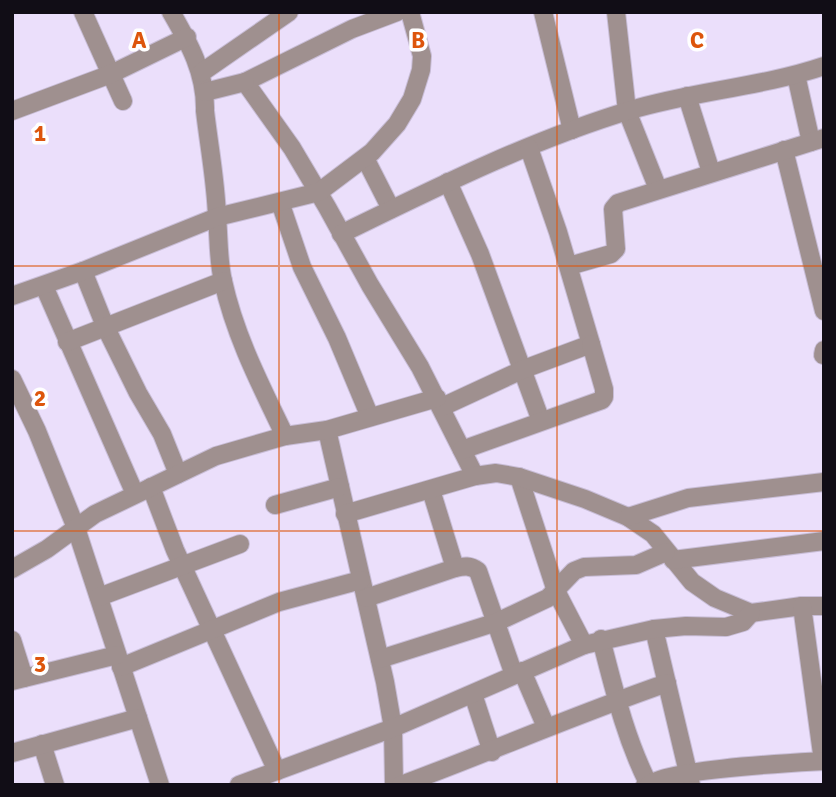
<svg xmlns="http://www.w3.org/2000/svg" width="836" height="797" viewBox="0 0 836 797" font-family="Signika,sans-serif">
  <rect width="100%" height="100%" fill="#ebdffb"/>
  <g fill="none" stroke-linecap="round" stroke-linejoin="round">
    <defs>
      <g id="minor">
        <polyline points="83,12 123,101"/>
        <path d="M171,12C189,43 206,73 205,111C209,146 216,182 217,217C219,239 218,260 223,281C235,336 261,386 285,436"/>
        <polyline points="397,12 352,29 245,82 292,148 327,207 370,285 420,367 475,476"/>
        <polyline points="543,12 572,130"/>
        <polyline points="616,12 627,111 658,189"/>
        <polyline points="201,73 289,12"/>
        <polyline points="796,75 811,142"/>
        <polyline points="205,92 245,82"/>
        <polyline points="687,96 711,172"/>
        <polyline points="12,111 111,74 187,37"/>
        <polyline points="784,150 824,311"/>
        <polyline points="365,158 391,209"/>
        <polyline points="448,182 480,254 541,421"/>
        <polyline points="280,202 302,267 337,338 370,417"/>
        <path d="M341,234C435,188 531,140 631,110C694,91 762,87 824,66"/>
        <polyline points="569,266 611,254 616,249 613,209 618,203 824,138"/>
        <polyline points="83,271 105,326 138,393 162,434 178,474"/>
        <polyline points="44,286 135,494"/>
        <polyline points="12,296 83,271 217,217 319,192 372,152 397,124 412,99 421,70 422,56 410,12"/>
        <polyline points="67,342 223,281"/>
        <polyline points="823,355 824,350"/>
        <polyline points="12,379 37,431 76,528 160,785"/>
        <polyline points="442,407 524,369 591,344 558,232 529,148"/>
        <polyline points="327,430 385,682 393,728 394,785"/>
        <polyline points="462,450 602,400 604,397 604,389 591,344"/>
        <polyline points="519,477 556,591 584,645"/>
        <polyline points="151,487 175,550 277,771"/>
        <polyline points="431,490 455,568"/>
        <polyline points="275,505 340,487"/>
        <polyline points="345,514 475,476 496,473 519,477 585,499 628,517 653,534 692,582 715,598 751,613 802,606 824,606"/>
        <polyline points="628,517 688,498 824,482"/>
        <polyline points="673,560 824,541"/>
        <polyline points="12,569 47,549 95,514 216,456 285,436 327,430 437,398"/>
        <polyline points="99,597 240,544"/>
        <path d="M366,598L455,568C464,566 470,565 478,571L514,675"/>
        <polyline points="802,606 823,761"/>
        <polyline points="654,629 691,785"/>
        <path d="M601,639C614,689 625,737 648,783L645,785"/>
        <polyline points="12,640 24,678"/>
        <polyline points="380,659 497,622 548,598 574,571 584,567 636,565 666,552"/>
        <polyline points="121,667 279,602 361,580"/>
        <polyline points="522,671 546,727"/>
        <polyline points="12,681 117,655"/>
        <polyline points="473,694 492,752"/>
        <polyline points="42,744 55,785"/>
        <polyline points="12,753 138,718"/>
        <polyline points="239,785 393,728 584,645 654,629 686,626 726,627 743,622 751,613"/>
        <path d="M401,785C490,752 577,714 667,683"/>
        <path d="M649,785C667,769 791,763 824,761"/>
      </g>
    </defs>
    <use href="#minor" stroke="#c8bdd6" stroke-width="20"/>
    <use href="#minor" stroke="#9f908f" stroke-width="18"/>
  </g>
  <path fill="none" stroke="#dd550c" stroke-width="2" stroke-opacity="0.55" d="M279,12V785M557,12V785M12,266H824M12,531H824"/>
  <g font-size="23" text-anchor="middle" font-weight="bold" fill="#dd550c" stroke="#fff" stroke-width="7" stroke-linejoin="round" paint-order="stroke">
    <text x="139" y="48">A</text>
    <text x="418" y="48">B</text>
    <text x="697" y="48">C</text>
    <text x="40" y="141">1</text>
    <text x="40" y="406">2</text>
    <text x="40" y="672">3</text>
  </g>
  <rect width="836" height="797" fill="none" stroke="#110d16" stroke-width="28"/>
</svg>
